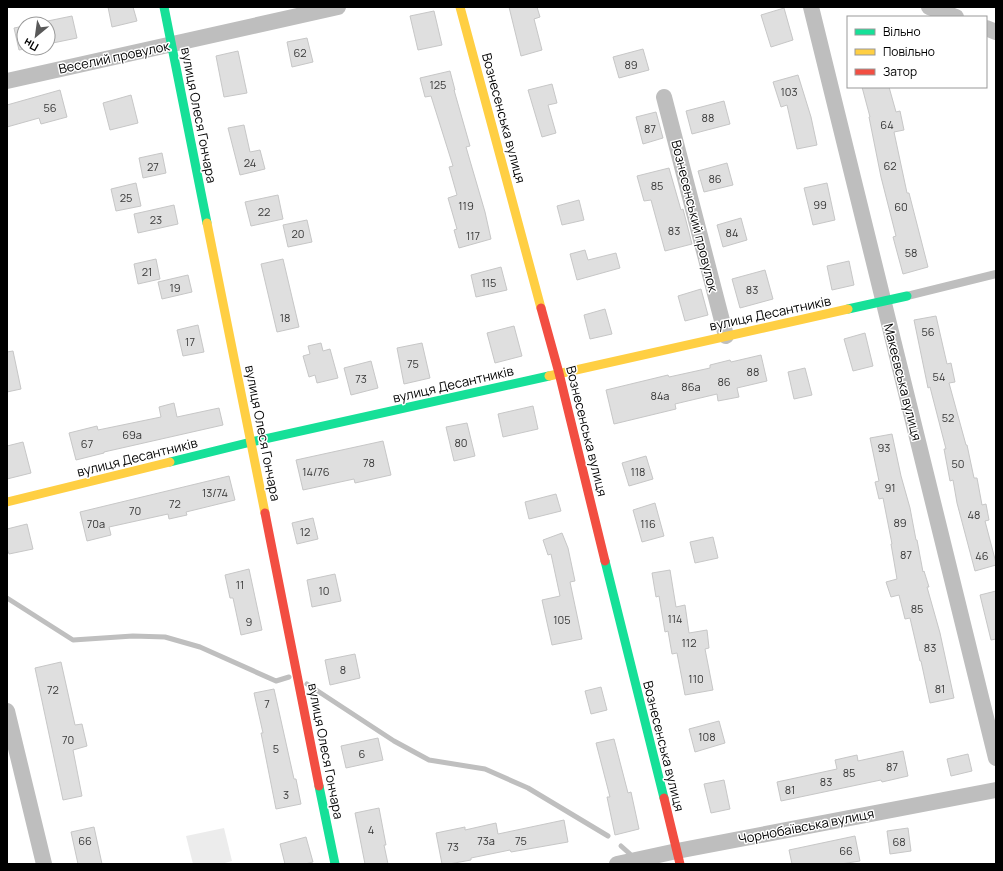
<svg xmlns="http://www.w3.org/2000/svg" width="1003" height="871" viewBox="0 0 1003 871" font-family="Manrope,sans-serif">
  <rect width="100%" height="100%" fill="#fff"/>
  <polygon fill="#ececec" points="224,828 232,861 221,864 193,864 186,836"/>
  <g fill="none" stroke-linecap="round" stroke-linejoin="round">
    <g stroke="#bfbfbf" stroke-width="5">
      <polyline points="7,598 73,640 133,636 165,637 200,647 276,681 289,677"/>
      <polyline points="307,684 394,741 429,760 485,769 528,788 608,836"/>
      <polyline points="621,846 630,854"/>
    </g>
  </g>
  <g fill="#dfdfdf" stroke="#c7c7c7">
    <polygon points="108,7 133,7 137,21 112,27"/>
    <polygon points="509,7 537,7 540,17 534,19 542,50 521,56"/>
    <polygon points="784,8 793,40 771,47 761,15"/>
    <polygon points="434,11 442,45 418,50 410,16"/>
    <polygon points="72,16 77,38 48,44 48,24 33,24"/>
    <polygon points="24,26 24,48 30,48 19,50 14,28"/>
    <polygon points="307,38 313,62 292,67 287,42"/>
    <polygon points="643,49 649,70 619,78 613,57"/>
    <polygon points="238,51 247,93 224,97 216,56"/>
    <polygon points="450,71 455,90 454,90 470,146 466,147 485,212 491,239 459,248 454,230 457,229 448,198 457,195 449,167 453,166 431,96 425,97 420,78"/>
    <polygon points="798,75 811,117 817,145 797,149 787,105 781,107 773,82"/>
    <polygon points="552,84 557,103 548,105 556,133 542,137 528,90"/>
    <polygon points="862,87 889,87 896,112 900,111 904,130 894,132 907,193 909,193 928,267 903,274 893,237 896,236 881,177 869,117 870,117"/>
    <polygon points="60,90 67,117 41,124 39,118 7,127 7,105"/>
    <polygon points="131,95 138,123 110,130 103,103"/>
    <polygon points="724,101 730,124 692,134 686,111"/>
    <polygon points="656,112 663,138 643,144 636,117"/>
    <polygon points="244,125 250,152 260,150 265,169 240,175 228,128"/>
    <polygon points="162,153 166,173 143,178 139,158"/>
    <polygon points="727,163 733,185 704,192 698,171"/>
    <polygon points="669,168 681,210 683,209 692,244 665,251 651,200 644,201 637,176"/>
    <polygon points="136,183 141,206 116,211 111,189"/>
    <polygon points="827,183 835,220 813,225 804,188"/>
    <polygon points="278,195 283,219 251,226 245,202"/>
    <polygon points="579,200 584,220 562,225 557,206"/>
    <polygon points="174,205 178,224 138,233 134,214"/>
    <polygon points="741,218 747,240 723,247 717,225"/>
    <polygon points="307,220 312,242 288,247 283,225"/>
    <polygon points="585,250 588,260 616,253 620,268 577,280 570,254"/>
    <polygon points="156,259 160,279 138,284 134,264"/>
    <polygon points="283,259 299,327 277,332 261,264"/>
    <polygon points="849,261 854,285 832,290 827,266"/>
    <polygon points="501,267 507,290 476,297 471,275"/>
    <polygon points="765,270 773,299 740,308 732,279"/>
    <polygon points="188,275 192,292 162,299 158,282"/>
    <polygon points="701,289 708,315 685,321 678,296"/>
    <polygon points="605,309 612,334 590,339 584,315"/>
    <polygon points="936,316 947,364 951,363 955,382 949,383 966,445 967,445 974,478 977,478 982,505 986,504 989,520 985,521 996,563 996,565 975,571 957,503 953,480 950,481 944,449 946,449 930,387 928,388 914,320"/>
    <polygon points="198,325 204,352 183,356 177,330"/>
    <polygon points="514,326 522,356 495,363 487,333"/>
    <polygon points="865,333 873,366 853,371 844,339"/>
    <polygon points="321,343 323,351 330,349 338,378 317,383 315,375 309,377 303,356 310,354 308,346"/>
    <polygon points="422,343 430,378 404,384 397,348"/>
    <polygon points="13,351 21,389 7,392 7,352"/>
    <polygon points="761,355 767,381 737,388 739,397 718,401 717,394 675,404 676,409 614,424 606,390 668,375 669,377 710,368 710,365 730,360 731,362"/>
    <polygon points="371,361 378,388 351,395 344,368"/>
    <polygon points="805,368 812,395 794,399 788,372"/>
    <polygon points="174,403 177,417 219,408 223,425 104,452 104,453 76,460 69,433 97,426 98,430 161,417 159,407"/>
    <polygon points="533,406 538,429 503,437 498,414"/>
    <polygon points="467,423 475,456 454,461 446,427"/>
    <polygon points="892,434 901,476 910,508 916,540 917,540 923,572 924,571 929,587 927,587 940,633 954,698 930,703 921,661 920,661 910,618 905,619 899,595 891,597 886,582 897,579 891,544 892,544 883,498 879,499 875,482 879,481 870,438"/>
    <polygon points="383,441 391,475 355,483 354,479 303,490 296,460"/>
    <polygon points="23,442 31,473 7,479 7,446"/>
    <polygon points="646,456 653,479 629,486 622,463"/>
    <polygon points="229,476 235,500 186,512 187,515 169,519 168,514 109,527 111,535 87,541 80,512"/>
    <polygon points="556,494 561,511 529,519 525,502"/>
    <polygon points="655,503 664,536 642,542 633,510"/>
    <polygon points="313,518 318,539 297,544 292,523"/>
    <polygon points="27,524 33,549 9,554 7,548 7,529"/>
    <polygon points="562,533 568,548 575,581 570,582 582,639 552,645 542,600 560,596 551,554 548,555 543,540"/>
    <polygon points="713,537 718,558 695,563 690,542"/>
    <polygon points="249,569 262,630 241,635 233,598 230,598 225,575"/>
    <polygon points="670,570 676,607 685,605 689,633 707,630 709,648 705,649 713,690 685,695 677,653 672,654 668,631 665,632 659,596 656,597 652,573"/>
    <polygon points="335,574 341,601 312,607 307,580"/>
    <polygon points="996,591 996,639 991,640 980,595"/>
    <polygon points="355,654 360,678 330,685 325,660"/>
    <polygon points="61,662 75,725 82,724 87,746 73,750 82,796 63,800 35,668"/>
    <polygon points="601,687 607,710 591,714 585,691"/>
    <polygon points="274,689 294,779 296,779 301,804 276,809 261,733 263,733 254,693"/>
    <polygon points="719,721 725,743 695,752 689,729"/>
    <polygon points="378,738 383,760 346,768 341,746"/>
    <polygon points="614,739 628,793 631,792 639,829 615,835 607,797 610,797 596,743"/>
    <polygon points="903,751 908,776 882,782 881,780 781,801 777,782 837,769 835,760 857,755 858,761"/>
    <polygon points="968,754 972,771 951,776 947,759"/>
    <polygon points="724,780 730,809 711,813 704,784"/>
    <polygon points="379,808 386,845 384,845 388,864 365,864 355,813"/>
    <polygon points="564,820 568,842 511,852 510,850 471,858 471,860 449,864 442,864 436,833 465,827 465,830 496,823 498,834"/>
    <polygon points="94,827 102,864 78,864 71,832"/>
    <polygon points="908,828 911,851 890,854 887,831"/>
    <polygon points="855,836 860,861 841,864 792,864 789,850"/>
    <polygon points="306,837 313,862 305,864 285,864 280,844"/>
  </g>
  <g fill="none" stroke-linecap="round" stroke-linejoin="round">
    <polyline stroke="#bebebe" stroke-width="8" points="907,296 996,274"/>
    <g stroke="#bebebe" stroke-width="16">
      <polyline points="811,7 996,758"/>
      <polyline points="929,7 956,17"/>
      <polyline points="986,28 996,32"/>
      <polyline points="7,81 338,7"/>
      <polyline points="664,97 726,336"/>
      <polyline points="7,711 44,864"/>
      <polyline points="617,864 677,851 996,790"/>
    </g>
    <g stroke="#16e098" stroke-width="9">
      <polyline points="164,7 207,223"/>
      <polyline points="848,309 907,296"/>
      <polyline points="170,462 251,442 549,376"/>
      <polyline points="605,561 664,798"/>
      <polyline points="319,786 335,864"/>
    </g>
    <g stroke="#ffcf43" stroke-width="9">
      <polyline points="460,7 541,308"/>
      <polyline points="207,223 265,513"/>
      <polyline points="549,376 848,309"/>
      <polyline points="7,502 170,462"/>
    </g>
    <g stroke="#f24e42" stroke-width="9">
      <polyline points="541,308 559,373 605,561"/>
      <polyline points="265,513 319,786"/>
      <polyline points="664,798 680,864"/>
    </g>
  </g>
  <g text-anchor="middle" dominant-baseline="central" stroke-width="3" stroke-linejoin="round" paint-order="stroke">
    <g font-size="11" fill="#383838">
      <text x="300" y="52">62</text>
      <text x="631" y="64">89</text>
      <text x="438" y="84">125</text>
      <text x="789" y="91">103</text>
      <text x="50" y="107">56</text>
      <text x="708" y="117">88</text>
      <text x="887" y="124">64</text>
      <text x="650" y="128">87</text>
      <text x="250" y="162">24</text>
      <text x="890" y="165">62</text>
      <text x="153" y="166">27</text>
      <text x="715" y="178">86</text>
      <text x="657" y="185">85</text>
      <text x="126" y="197">25</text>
      <text x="820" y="204">99</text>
      <text x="466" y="205">119</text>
      <text x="901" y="206">60</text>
      <text x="264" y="211">22</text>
      <text x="156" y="219">23</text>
      <text x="674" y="230">83</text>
      <text x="732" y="232">84</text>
      <text x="298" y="233">20</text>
      <text x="473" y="235">117</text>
      <text x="911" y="252">58</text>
      <text x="147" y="271">21</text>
      <text x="489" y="282">115</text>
      <text x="175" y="287">19</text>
      <text x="752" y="289">83</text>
      <text x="285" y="317">18</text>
      <text x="928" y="331">56</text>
      <text x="190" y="341">17</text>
      <text x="413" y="363">75</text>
      <text x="753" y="371">88</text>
      <text x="939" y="376">54</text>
      <text x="361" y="378">73</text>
      <text x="724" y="381">86</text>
      <text x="691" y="386">86а</text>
      <text x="660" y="395">84а</text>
      <text x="948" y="417">52</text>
      <text x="132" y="434">69а</text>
      <text x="461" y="442">80</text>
      <text x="87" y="443">67</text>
      <text x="884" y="447">93</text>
      <text x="369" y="462">78</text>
      <text x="958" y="463">50</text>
      <text x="316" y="471">14/76</text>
      <text x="638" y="471">118</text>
      <text x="890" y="487">91</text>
      <text x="215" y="492">13/74</text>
      <text x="175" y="503">72</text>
      <text x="135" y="510">70</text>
      <text x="974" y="514">48</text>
      <text x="900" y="522">89</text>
      <text x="96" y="523">70а</text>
      <text x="648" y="523">116</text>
      <text x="305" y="531">12</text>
      <text x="906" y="554">87</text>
      <text x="982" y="555">46</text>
      <text x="240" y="584">11</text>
      <text x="324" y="590">10</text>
      <text x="917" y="608">85</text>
      <text x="675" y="618">114</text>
      <text x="562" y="619">105</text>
      <text x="249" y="621">9</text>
      <text x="689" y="642">112</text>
      <text x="930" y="647">83</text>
      <text x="343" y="669">8</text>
      <text x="696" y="678">110</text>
      <text x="940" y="688">81</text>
      <text x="53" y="689">72</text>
      <text x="267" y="703">7</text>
      <text x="707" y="736">108</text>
      <text x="68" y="739">70</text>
      <text x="276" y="748">5</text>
      <text x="362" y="753">6</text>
      <text x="892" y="766">87</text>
      <text x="849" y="772">85</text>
      <text x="826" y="781">83</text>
      <text x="790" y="789">81</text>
      <text x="286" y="794">3</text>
      <text x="371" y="829">4</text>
      <text x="85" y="840">66</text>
      <text x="486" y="840">73а</text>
      <text x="521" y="840">75</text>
      <text x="899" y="841">68</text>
      <text x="453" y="846">73</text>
      <text x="846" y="850">66</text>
    </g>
    <g font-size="13" fill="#000" stroke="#fff">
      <text transform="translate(114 57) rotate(-12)">Веселий провулок</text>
      <text transform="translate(199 115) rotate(79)">вулиця Олеся Гончара</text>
      <text transform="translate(504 118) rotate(75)">Вознесенська вулиця</text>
      <text transform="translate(695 216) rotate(76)">Вознесенський провулок</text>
      <text transform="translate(770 313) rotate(-12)">вулиця Десантників</text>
      <text transform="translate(903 382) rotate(76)">Макеєвська вулиця</text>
      <text transform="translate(453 384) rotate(-13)">вулиця Десантників</text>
      <text transform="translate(587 431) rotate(76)">Вознесенська вулиця</text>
      <text transform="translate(263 433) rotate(79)">вулиця Олеся Гончара</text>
      <text transform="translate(137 457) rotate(-14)">вулиця Десантників</text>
      <text transform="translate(664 746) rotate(76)">Вознесенська вулиця</text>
      <text transform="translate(326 751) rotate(79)">вулиця Олеся Гончара</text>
      <text transform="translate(806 826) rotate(-11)">Чорнобаївська вулиця</text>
    </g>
  </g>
  <rect width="1003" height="871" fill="none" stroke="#000000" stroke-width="16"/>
  <rect x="847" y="16" width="140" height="72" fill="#ffffff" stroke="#999999"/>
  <rect x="855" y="29" width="20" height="6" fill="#16e098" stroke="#999999"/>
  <text x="883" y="36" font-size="12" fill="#000000">Вільно</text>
  <rect x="855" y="49" width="20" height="6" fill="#ffcf43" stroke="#999999"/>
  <text x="883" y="56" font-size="12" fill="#000000">Повільно</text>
  <rect x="855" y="69" width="20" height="6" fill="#f24e42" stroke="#999999"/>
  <text x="883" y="76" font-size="12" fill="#000000">Затор</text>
  <g transform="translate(36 36) rotate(209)"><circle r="19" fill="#ffffff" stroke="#999999"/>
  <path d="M0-3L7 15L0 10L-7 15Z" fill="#595959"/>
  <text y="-6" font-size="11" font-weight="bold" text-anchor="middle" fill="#000000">Пн</text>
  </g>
</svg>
